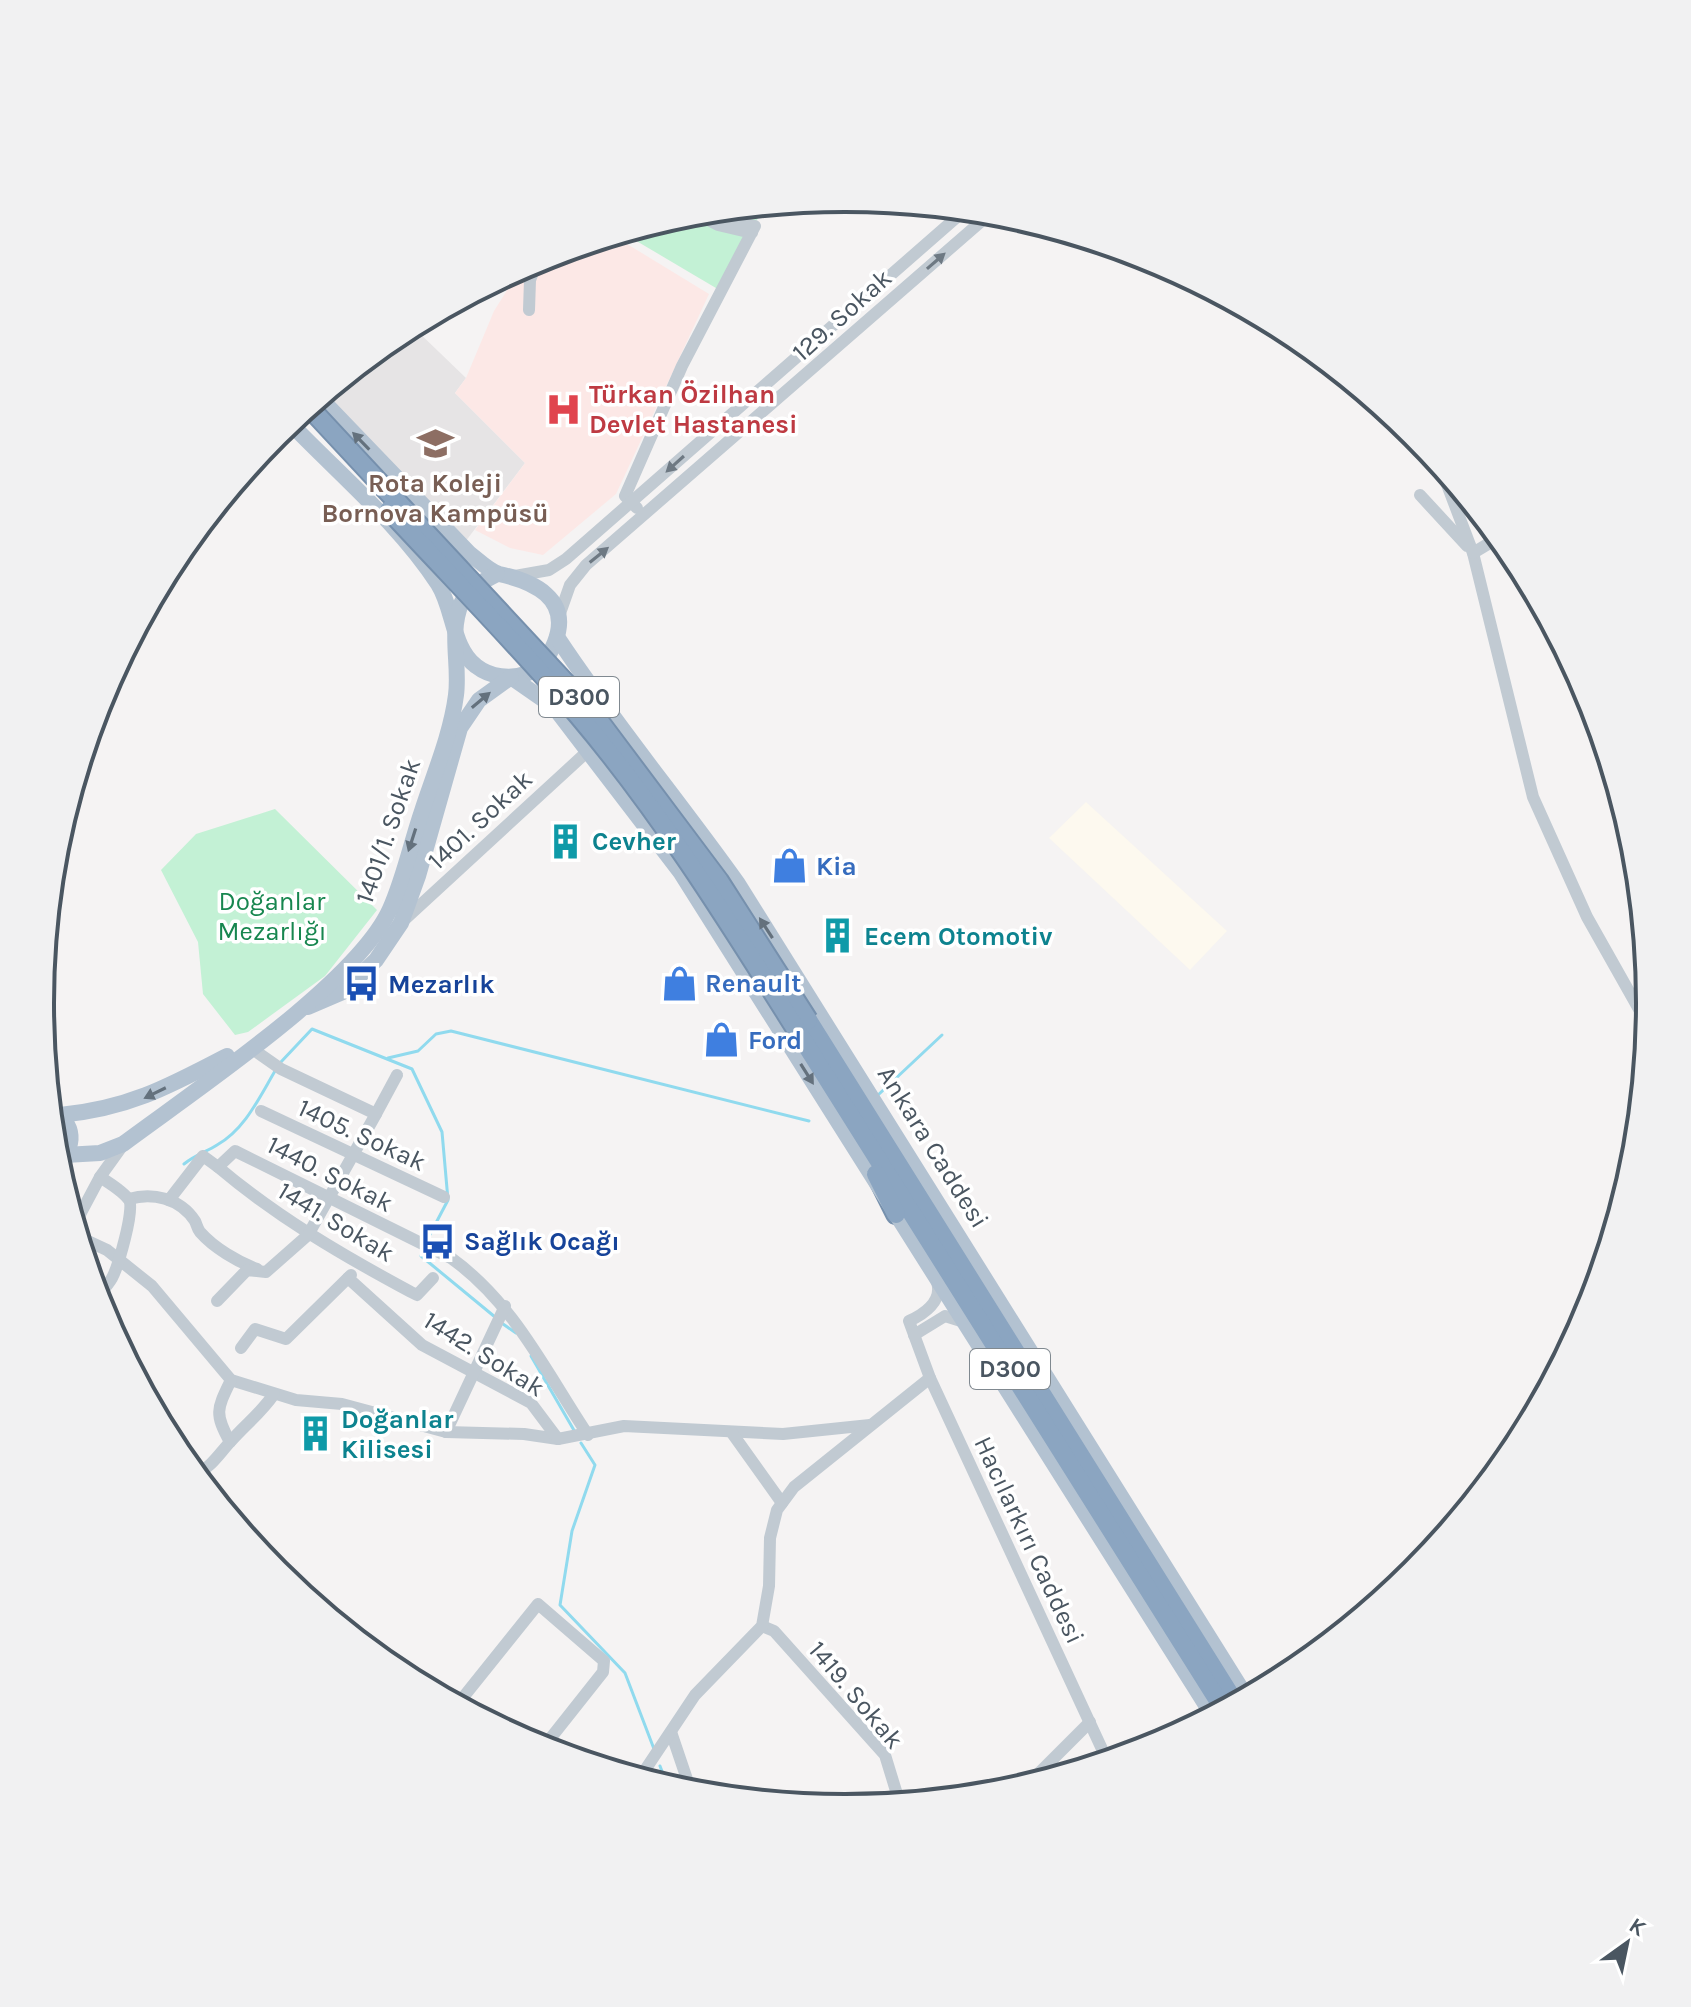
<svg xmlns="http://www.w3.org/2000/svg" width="1691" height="2007" viewBox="0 0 1691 2007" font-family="Karla,sans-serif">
  <rect width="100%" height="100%" fill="#f5f3f3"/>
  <polygon fill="#fdf9ef" points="1086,802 1227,931 1190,970 1049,838"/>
  <polygon fill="#e6e4e5" points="412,326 466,378 455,393 525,463 462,546 320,398"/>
  <polygon fill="#fce8e6" points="614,236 709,294 616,494 543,555 510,548 475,530 525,463 455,393 466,378 494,311 521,268 538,259"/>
  <g fill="#c3f1d5">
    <polygon points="764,206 721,291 623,233 689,213"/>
    <polygon points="275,809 377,910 325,976 248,1032 235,1035 203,994 198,942 161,870 196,834"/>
  </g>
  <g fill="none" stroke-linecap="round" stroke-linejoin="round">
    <g stroke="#90daee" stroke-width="3">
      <polyline points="388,1058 418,1051 436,1034 451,1031 809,1121"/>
      <polyline points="280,1063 312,1029 412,1069 442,1132 448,1200 426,1242"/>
      <polyline points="878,1095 942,1035"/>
      <path d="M184,1164C195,1155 206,1152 217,1145C245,1129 259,1098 275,1071"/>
      <polyline points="423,1250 421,1256 495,1317"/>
      <polyline points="503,1324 516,1333"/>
      <polyline points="531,1356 575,1432"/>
      <polyline points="581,1443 595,1465 572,1531 560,1605 625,1673 654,1749"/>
      <polyline points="660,1766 668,1787"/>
    </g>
    <defs>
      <g id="highway">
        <polyline points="808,1020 1236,1704"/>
        <polyline points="796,1029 1224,1710"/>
        <polyline points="876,1174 896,1214"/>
      </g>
    </defs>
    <use href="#highway" stroke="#7690ad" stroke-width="22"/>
    <g stroke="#c1cad2" stroke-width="12">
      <polyline points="529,310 530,280 538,259"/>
      <polyline points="1443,474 1473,553 1533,797 1587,917 1649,1027"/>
      <polyline points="1420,495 1467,546"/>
      <polyline points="637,508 625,496 682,366 755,226 695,213 718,225 752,233"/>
      <polyline points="1473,553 1488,544 1494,530"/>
      <polyline points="515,576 549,570 566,559 965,210"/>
      <polyline points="558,619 570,585 586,565 992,212"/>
      <polyline points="403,921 589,750"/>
      <polyline points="261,1111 444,1197"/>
      <polyline points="376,1114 397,1075"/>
      <path d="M218,1167C277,1217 342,1255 411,1292L417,1295L433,1278"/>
      <path d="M129,1199C152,1192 180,1198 195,1221C197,1225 197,1228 200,1232C214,1248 238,1262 257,1269"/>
      <path d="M169,1200L203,1156L218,1167L235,1151L451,1258C514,1303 546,1372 588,1435"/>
      <polyline points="75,1224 100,1177 123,1145"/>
      <polyline points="79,1237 107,1250 152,1286 231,1380 296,1400 342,1404 446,1432 524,1434 558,1439 624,1426 783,1434 870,1425"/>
      <polyline points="348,1278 422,1345 531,1403 558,1439"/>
      <path d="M937,1282C943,1301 924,1314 909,1321L930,1378L1108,1762"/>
      <path d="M97,1298C102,1291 108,1285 112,1278C118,1267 135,1209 129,1200C123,1191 109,1183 100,1177"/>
      <polyline points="217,1301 247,1270 266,1272 308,1235 376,1114 281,1069 251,1048"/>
      <polyline points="914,1335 945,1316 964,1322"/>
      <polyline points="241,1348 255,1329 286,1339 351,1275"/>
      <polyline points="446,1432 505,1306"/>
      <polyline points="732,1433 782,1503"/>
      <path d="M230,1442C214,1413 217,1409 231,1380"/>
      <path d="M196,1475C212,1466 219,1454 231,1441C246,1424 261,1413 274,1394"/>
      <polyline points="253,1545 286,1570 281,1577"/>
      <polyline points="762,1626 774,1631 885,1755 900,1804"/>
      <polyline points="457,1705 538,1604 604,1661 603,1672 542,1749"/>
      <polyline points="671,1732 692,1794"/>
      <polyline points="639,1779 695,1695 762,1626 769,1586 770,1538 777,1510 794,1487 930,1378"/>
      <polyline points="1025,1787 1090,1722"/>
    </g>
    <g stroke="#b3c2d1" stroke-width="16">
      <path d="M290,423C339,474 399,524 438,584C454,609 452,648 476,666C490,677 511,680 528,673C541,667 550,655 555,642C572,598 532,581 499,574C489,571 478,560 469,553L320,398"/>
      <path d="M557,637C613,722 679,801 738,884L1247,1698"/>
      <polyline points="511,677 554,707 681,873 1213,1716"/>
      <polyline points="308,1007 343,992 376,960 401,923 418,876 460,728 479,700 511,677"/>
      <path d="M52,1111C75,1122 77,1148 56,1163"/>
      <path d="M60,1115C127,1109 168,1087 227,1056"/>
      <path d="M65,1155L100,1153L123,1144C191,1093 357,983 390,909C404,878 411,843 422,811C434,774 451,734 456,695C460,665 449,633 461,604C468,589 483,581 497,574"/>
    </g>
    <use href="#highway" stroke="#8ba5c1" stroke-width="18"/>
    <defs>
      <g id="highway-bridge">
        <polyline points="309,407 590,709 719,881 808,1020"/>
        <path d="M389,510C452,578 518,645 578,715C661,813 728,921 796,1029"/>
      </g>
    </defs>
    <use href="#highway-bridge" stroke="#7690ad" stroke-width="22" stroke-linecap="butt"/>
    <use href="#highway-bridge" stroke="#8ba5c1" stroke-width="18"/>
  </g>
  <defs><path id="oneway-solid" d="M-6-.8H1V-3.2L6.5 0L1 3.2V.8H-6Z" transform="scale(2)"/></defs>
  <g fill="#6e7983">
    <use href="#oneway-solid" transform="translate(936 261) rotate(-41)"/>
    <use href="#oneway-solid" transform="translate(675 464) rotate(138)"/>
    <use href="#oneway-solid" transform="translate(599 555) rotate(-39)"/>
  </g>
  <g fill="#64717d">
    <use href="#oneway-solid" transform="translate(361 441) rotate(-134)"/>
    <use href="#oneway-solid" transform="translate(481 700) rotate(-40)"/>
    <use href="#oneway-solid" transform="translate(412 840) rotate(108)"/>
    <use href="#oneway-solid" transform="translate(766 928) rotate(-123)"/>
    <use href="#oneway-solid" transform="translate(807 1074) rotate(58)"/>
    <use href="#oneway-solid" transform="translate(155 1093) rotate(154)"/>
  </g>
  <defs>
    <symbol id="hospital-bare" viewBox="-9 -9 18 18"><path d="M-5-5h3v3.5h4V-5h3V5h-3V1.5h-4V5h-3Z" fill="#e0444e" stroke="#fff" stroke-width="2.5" paint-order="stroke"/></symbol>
    <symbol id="school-bare" viewBox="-9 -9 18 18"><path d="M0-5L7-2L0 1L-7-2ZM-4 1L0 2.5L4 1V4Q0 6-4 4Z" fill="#8d6e63" stroke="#fff" stroke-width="2.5" paint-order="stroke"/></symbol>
    <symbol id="building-bare" viewBox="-9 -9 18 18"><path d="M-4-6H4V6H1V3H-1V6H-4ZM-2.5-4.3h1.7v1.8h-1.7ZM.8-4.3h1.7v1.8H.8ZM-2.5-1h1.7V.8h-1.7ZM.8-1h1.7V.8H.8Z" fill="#0f9aa8" stroke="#fff" stroke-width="2.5" paint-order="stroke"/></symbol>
    <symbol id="shop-bare" viewBox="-9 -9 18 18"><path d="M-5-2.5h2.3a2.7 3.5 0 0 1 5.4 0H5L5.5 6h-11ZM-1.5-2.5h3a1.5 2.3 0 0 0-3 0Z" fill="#3f7fe0" stroke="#fff" stroke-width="2.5" paint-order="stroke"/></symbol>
    <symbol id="bus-bare" viewBox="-9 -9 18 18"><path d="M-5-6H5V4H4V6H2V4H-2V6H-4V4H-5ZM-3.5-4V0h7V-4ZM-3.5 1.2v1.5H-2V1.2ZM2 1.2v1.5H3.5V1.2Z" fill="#1a4fb4" stroke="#fff" stroke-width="2.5" paint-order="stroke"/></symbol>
  </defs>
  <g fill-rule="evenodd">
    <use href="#hospital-bare" x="538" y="384" width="51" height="51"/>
    <use href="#school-bare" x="410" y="418" width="51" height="51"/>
    <use href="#building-bare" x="540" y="816" width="51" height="51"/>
    <use href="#shop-bare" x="764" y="840" width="51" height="51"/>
    <use href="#building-bare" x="812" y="910" width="51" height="51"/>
    <use href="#shop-bare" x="654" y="958" width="51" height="51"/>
    <use href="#bus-bare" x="336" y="958" width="51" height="51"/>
    <use href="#shop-bare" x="696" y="1014" width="51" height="51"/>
    <use href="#bus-bare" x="412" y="1216" width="51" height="51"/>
    <use href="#building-bare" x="290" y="1408" width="51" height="51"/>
  </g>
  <g text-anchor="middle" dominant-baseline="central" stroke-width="7" stroke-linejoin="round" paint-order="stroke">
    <g fill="#fff" stroke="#808990" stroke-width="2">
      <rect x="539" y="677" width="80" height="40" rx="6"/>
      <rect x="970" y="1349" width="80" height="40" rx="6"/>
    </g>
    <g font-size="24" font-weight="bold" fill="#4a5661">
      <text x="579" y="697">D300</text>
      <text x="1010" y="1369">D300</text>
    </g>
    <g font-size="26" fill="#4a5661" stroke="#fff">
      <text transform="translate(842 315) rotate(-42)">129. Sokak</text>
      <text transform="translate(480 820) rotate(-43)">1401. Sokak</text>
      <text transform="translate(388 831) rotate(-71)">1401/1. Sokak</text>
      <text transform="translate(362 1135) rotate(25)">1405. Sokak</text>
      <text transform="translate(933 1147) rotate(58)">Ankara Caddesi</text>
      <text transform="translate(330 1174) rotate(27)">1440. Sokak</text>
      <text transform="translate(336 1222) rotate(31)">1441. Sokak</text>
      <text transform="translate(484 1354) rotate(32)">1442. Sokak</text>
      <text transform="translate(1029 1540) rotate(65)">Hacılarkırı Caddesi</text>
      <text transform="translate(856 1695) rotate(50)">1419. Sokak</text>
    </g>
    <g font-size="26" font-weight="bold" fill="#be3a42" stroke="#fff" text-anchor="start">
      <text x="589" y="394">Türkan Özilhan<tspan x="589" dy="30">Devlet Hastanesi</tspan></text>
    </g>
    <g font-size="26" font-weight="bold" fill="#785e54" stroke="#fff">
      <text x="435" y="483">Rota Koleji<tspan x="435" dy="30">Bornova Kampüsü</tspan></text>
    </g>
    <g font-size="26" font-weight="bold" fill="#0d838f" stroke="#fff" text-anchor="start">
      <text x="592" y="841">Cevher</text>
      <text x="864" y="936">Ecem Otomotiv</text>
      <text x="341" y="1419">Doğanlar<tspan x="341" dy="30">Kilisesi</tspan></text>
    </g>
    <g font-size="26" font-weight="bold" fill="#366cbe" stroke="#fff" text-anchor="start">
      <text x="816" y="866">Kia</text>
      <text x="705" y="983">Renault</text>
      <text x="748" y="1040">Ford</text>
    </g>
    <g font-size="26" fill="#17864f" stroke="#fff">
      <text x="272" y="901">Doğanlar<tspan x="272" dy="30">Mezarlığı</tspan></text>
    </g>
    <g font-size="26" font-weight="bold" fill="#164399" stroke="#fff" text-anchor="start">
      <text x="388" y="984">Mezarlık</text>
      <text x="464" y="1241">Sağlık Ocağı</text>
    </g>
  </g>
  <path d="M0 0H1691V2007H0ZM54 1003a791 791 0 1 1 1582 0a791 791 0 1 1-1582 0Z" fill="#f1f1f2" fill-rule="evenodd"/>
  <path fill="none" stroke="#4a5661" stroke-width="4" d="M54 1003a791 791 0 1 1 1582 0a791 791 0 1 1-1582 0Z"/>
  <g transform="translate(1627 1943) rotate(33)" stroke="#ffffff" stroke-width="6" paint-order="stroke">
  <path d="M0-6L14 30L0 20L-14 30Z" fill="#4a5661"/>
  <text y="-12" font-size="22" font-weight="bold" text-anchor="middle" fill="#4a5661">K</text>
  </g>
</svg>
